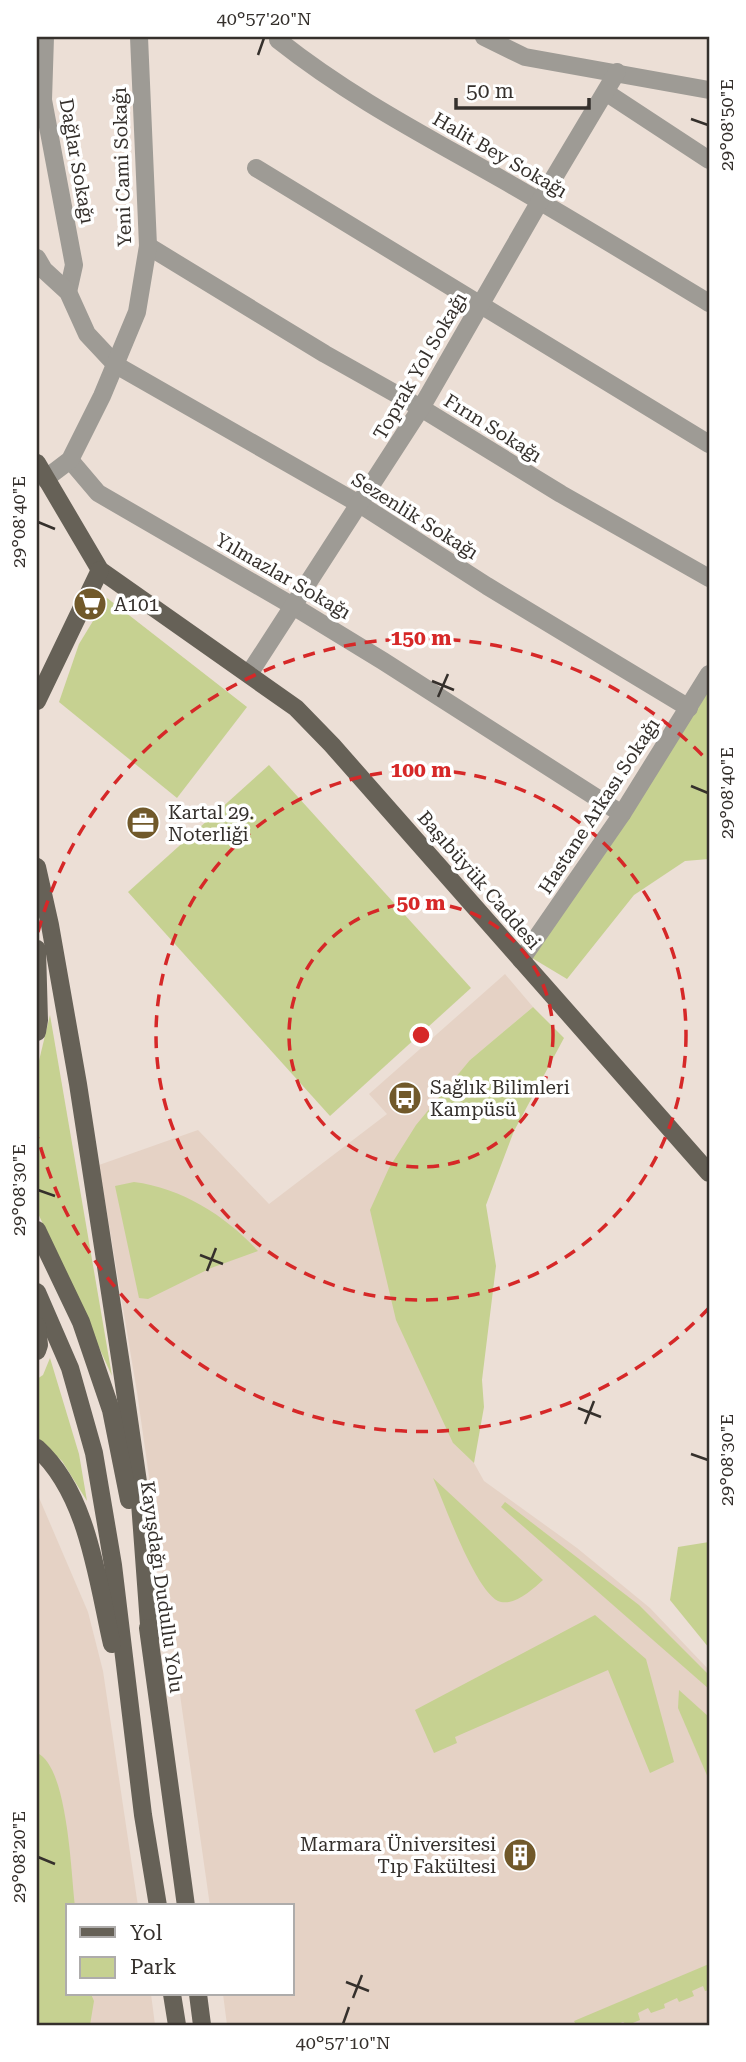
<svg xmlns="http://www.w3.org/2000/svg" width="746" height="2062" viewBox="0 0 746 2062" font-family="'Roboto Serif',serif">
  <rect width="100%" height="100%" fill="#ecdfd6"/>
  <g fill="#e5d2c5">
    <polygon points="505,974 533,1007 470,1060 453,1443 474,1463 484,1481 577,1548 650,1608 709,1670 709,2025 227,2025 223,1994 292,1994 292,1906 210,1906 137,1392 99,1165 198,1130 269,1204 387,1114 369,1094"/>
    <polygon points="37,1493 88,1612 103,1671 138,1906 68,1906 68,1994 151,1994 155,2025 37,2025"/>
  </g>
  <g fill="#c6d191">
    <polygon points="107,598 247,707 177,798 59,702 79,644"/>
    <polygon points="709,690 709,859 685,861 634,895 567,979 532,958"/>
    <polygon points="269,765 471,988 330,1116 128,892"/>
    <polygon points="533,1007 564,1038 514,1131 486,1205 496,1266 482,1380 484,1407 474,1463 453,1443 396,1320 370,1210 389,1168 416,1125 470,1060"/>
    <polygon points="50,1015 112,1376 37,1211 37,1069"/>
    <path d="M134,1182C182,1188 226,1216 258,1251L211,1268L148,1299L139,1298L115,1186Z"/>
    <polygon points="50,1358 79,1454 87,1501 62,1461 37,1438 37,1379 43,1375"/>
    <path d="M433,1478L543,1580C533,1589 516,1605 501,1602C477,1597 444,1502 433,1478Z"/>
    <polygon points="505,1502 639,1605 709,1675 709,1689 501,1507"/>
    <polygon points="709,1542 709,1648 670,1600 678,1547"/>
    <polygon points="595,1615 646,1659 674,1762 650,1773 608,1670 455,1737 457,1743 434,1753 415,1710"/>
    <polygon points="679,1690 709,1717 709,1780 678,1708"/>
    <path d="M37,1753C68,1766 71,1874 75,1906H68V1994H91L94,2001L90,2025H37Z"/>
    <polygon points="709,1964 709,1990 705,1991 703,1986 692,1991 694,1996 679,2002 677,1998 664,2004 665,2008 651,2013 648,2008 638,2013 640,2020 628,2025 623,2022 615,2025 576,2025 574,2021"/>
  </g>
  <g fill="none" stroke-linecap="round" stroke-linejoin="round">
    <g stroke="#9e9b95" stroke-width="18">
      <polyline points="45,37 43,100 74,265 68,292"/>
      <path d="M281,37L278,40C350,97 424,135 503,180C573,220 641,262 709,303"/>
      <polyline points="484,37 525,57 709,90"/>
      <polyline points="607,93 709,160"/>
      <polyline points="256,168 709,444"/>
      <polyline points="148,246 325,354 421,408 561,494 709,578"/>
      <polyline points="37,258 44,270 68,292 87,334 116,365 361,505 487,586 689,708"/>
      <polyline points="70,460 98,493 293,606 383,661 622,814"/>
      <polyline points="45,479 70,460 102,396 137,312 148,246 139,37"/>
      <polyline points="249,674 421,408 540,201 617,72"/>
      <polyline points="521,960 622,814 709,674"/>
    </g>
    <g stroke="#666157" stroke-width="18">
      <polyline points="37,463 100,570 296,708 332,745 709,1173"/>
      <polyline points="37,701 100,570"/>
      <polyline points="37,867 50,925 78,1084 121,1364 139,1489 150,1638"/>
      <polyline points="37,949 39,1020 37,1032"/>
      <polyline points="37,1230 81,1322 111,1410 129,1500"/>
      <polyline points="37,1292 70,1368 94,1453 113,1565 143,1815 158,1906"/>
      <polyline points="37,1326 39,1345 37,1351"/>
      <path d="M37,1448C88,1494 97,1579 112,1644"/>
      <polyline points="148,1628 186,1906"/>
      <polyline points="172,1994 177,2025"/>
      <polyline points="198,1994 202,2025"/>
    </g>
  </g>
  <path fill="none" stroke="#35302c" stroke-width="2.5" d="M258,55L264,38M691,119L708,125M38,522L55,529M432,681L454,690M438,697L448,674M691,786L708,793M38,1190L55,1196M200,1255L223,1264M207,1271L216,1248M578,1408L601,1417M585,1424L594,1401M691,1454L708,1460M38,1857L55,1864M346,1982L369,1991M353,1998L362,1975M343,2024L349,2007"/>
  <g fill="none" stroke="#d62828" stroke-width="3.5" stroke-dasharray="12 9">
    <circle cx="421" cy="1035" r="132"/>
    <circle cx="421" cy="1035" r="265"/>
    <path d="M709 1308A397 397 0 0 1 38 1138M38 932A397 397 0 0 1 709 762"/>
  </g>
  <defs>
    <symbol id="supermarket-disc" viewBox="-11 -11 22 22"><circle r="9.5" fill="#71592a" stroke="#fff"/><path d="M-6-5.5h2.5l.6 2H6L4.5 2H-2.5L-4.4-4H-6ZM-1.5 3.2a1.3 1.3 0 1 0 .1 0ZM3 3.2a1.3 1.3 0 1 0 .1 0Z" fill="#fff"/></symbol>
    <symbol id="office-disc" viewBox="-11 -11 22 22"><circle r="9.5" fill="#71592a" stroke="#fff"/><path d="M-6-3h4V-5.5h4V-3h4V5H-6ZM-1-4.5V-3h2v-1.5ZM-6 0V1H6V0Z" fill="#fff"/></symbol>
    <symbol id="bus-disc" viewBox="-11 -11 22 22"><circle r="9.5" fill="#71592a" stroke="#fff"/><path d="M-5-6H5V4H4V6H2V4H-2V6H-4V4H-5ZM-3.5-4V0h7V-4ZM-3.5 1.2v1.5H-2V1.2ZM2 1.2v1.5H3.5V1.2Z" fill="#fff"/></symbol>
    <symbol id="building-disc" viewBox="-11 -11 22 22"><circle r="9.5" fill="#71592a" stroke="#fff"/><path d="M-4-6H4V6H1V3H-1V6H-4ZM-2.5-4.3h1.7v1.8h-1.7ZM.8-4.3h1.7v1.8H.8ZM-2.5-1h1.7V.8h-1.7ZM.8-1h1.7V.8H.8Z" fill="#fff"/></symbol>
  </defs>
  <g fill-rule="evenodd">
    <use href="#supermarket-disc" x="71" y="585" width="38" height="38"/>
    <use href="#office-disc" x="124" y="804" width="38" height="38"/>
    <use href="#bus-disc" x="386" y="1079" width="38" height="38"/>
    <use href="#building-disc" x="501" y="1836" width="38" height="38"/>
  </g>
  <g text-anchor="middle" dominant-baseline="central" stroke-width="7" stroke-linejoin="round" paint-order="stroke">
    <g font-size="19" fill="#35302c" stroke="#fff">
      <text transform="translate(500 155) rotate(30)">Halit Bey Sokağı</text>
      <text transform="translate(77 161) rotate(80)">Dağlar Sokağı</text>
      <text transform="translate(122 167) rotate(-92)">Yeni Cami Sokağı</text>
      <text transform="translate(420 366) rotate(-60)">Toprak Yol Sokağı</text>
      <text transform="translate(493 428) rotate(32)">Fırın Sokağı</text>
      <text transform="translate(415 516) rotate(32)">Sezenlik Sokağı</text>
      <text transform="translate(283 576) rotate(30)">Yılmazlar Sokağı</text>
      <text transform="translate(599 806) rotate(-57)">Hastane Arkası Sokağı</text>
      <text transform="translate(479 880) rotate(49)">Başıbüyük Caddesi</text>
      <text transform="translate(162 1587) rotate(82)">Kayışdağı Dudullu Yolu</text>
    </g>
    <g font-size="19" fill="#35302c" stroke="#fff" text-anchor="start">
      <text x="114" y="604">A101</text>
      <text x="168" y="812">Kartal 29.<tspan x="168" dy="22">Noterliği</tspan></text>
      <text x="430" y="1087">Sağlık Bilimleri<tspan x="430" dy="22">Kampüsü</tspan></text>
      <text x="496" y="1844" text-anchor="end">Marmara Üniversitesi<tspan x="496" dy="22">Tıp Fakültesi</tspan></text>
    </g>
  </g>
  <circle cx="421" cy="1035" r="10" fill="#d62828" stroke="#fff" stroke-width="3.5"/>
  <g font-size="21" text-anchor="middle" font-weight="bold" fill="#d62828" stroke="#fff" stroke-width="7" stroke-linejoin="round" paint-order="stroke">
    <text x="421" y="645">150 m</text>
    <text x="421" y="777">100 m</text>
    <text x="421" y="910">50 m</text>
  </g>
  <rect width="746" height="2062" fill="none" stroke="#ffffff" stroke-width="77"/>
  <rect x="66" y="1904" width="228" height="91" fill="#ffffff" stroke="#aeacab" stroke-width="2"/>
  <rect x="80" y="1927" width="35" height="10" fill="#666157" stroke="#aeacab" stroke-width="2"/>
  <text x="130" y="1940" font-size="21" fill="#35302c">Yol</text>
  <rect x="80" y="1957" width="35" height="21" fill="#c6d191" stroke="#aeacab" stroke-width="2"/>
  <text x="130" y="1974" font-size="21" fill="#35302c">Park</text>
  <path d="M456 98v10h133v-10" fill="none" stroke="#35302c" stroke-width="3.5"/>
  <text x="466" y="98" font-size="21" fill="#35302c" stroke="#ffffff" stroke-width="5" paint-order="stroke">50 m</text>
  <rect x="38" y="38" width="670" height="1986" fill="none" stroke="#35302c" stroke-width="2.5"/>
  <g font-size="18" text-anchor="middle" fill="#35302c">
    <text x="264" y="25">40°57'20"N</text>
    <text transform="translate(727 125) rotate(-90)" y="6">29°08'50"E</text>
    <text transform="translate(19 522) rotate(-90)" y="6">29°08'40"E</text>
    <text transform="translate(727 793) rotate(-90)" y="6">29°08'40"E</text>
    <text transform="translate(19 1190) rotate(-90)" y="6">29°08'30"E</text>
    <text transform="translate(727 1460) rotate(-90)" y="6">29°08'30"E</text>
    <text transform="translate(19 1857) rotate(-90)" y="6">29°08'20"E</text>
    <text x="343" y="2049">40°57'10"N</text>
  </g>
</svg>
